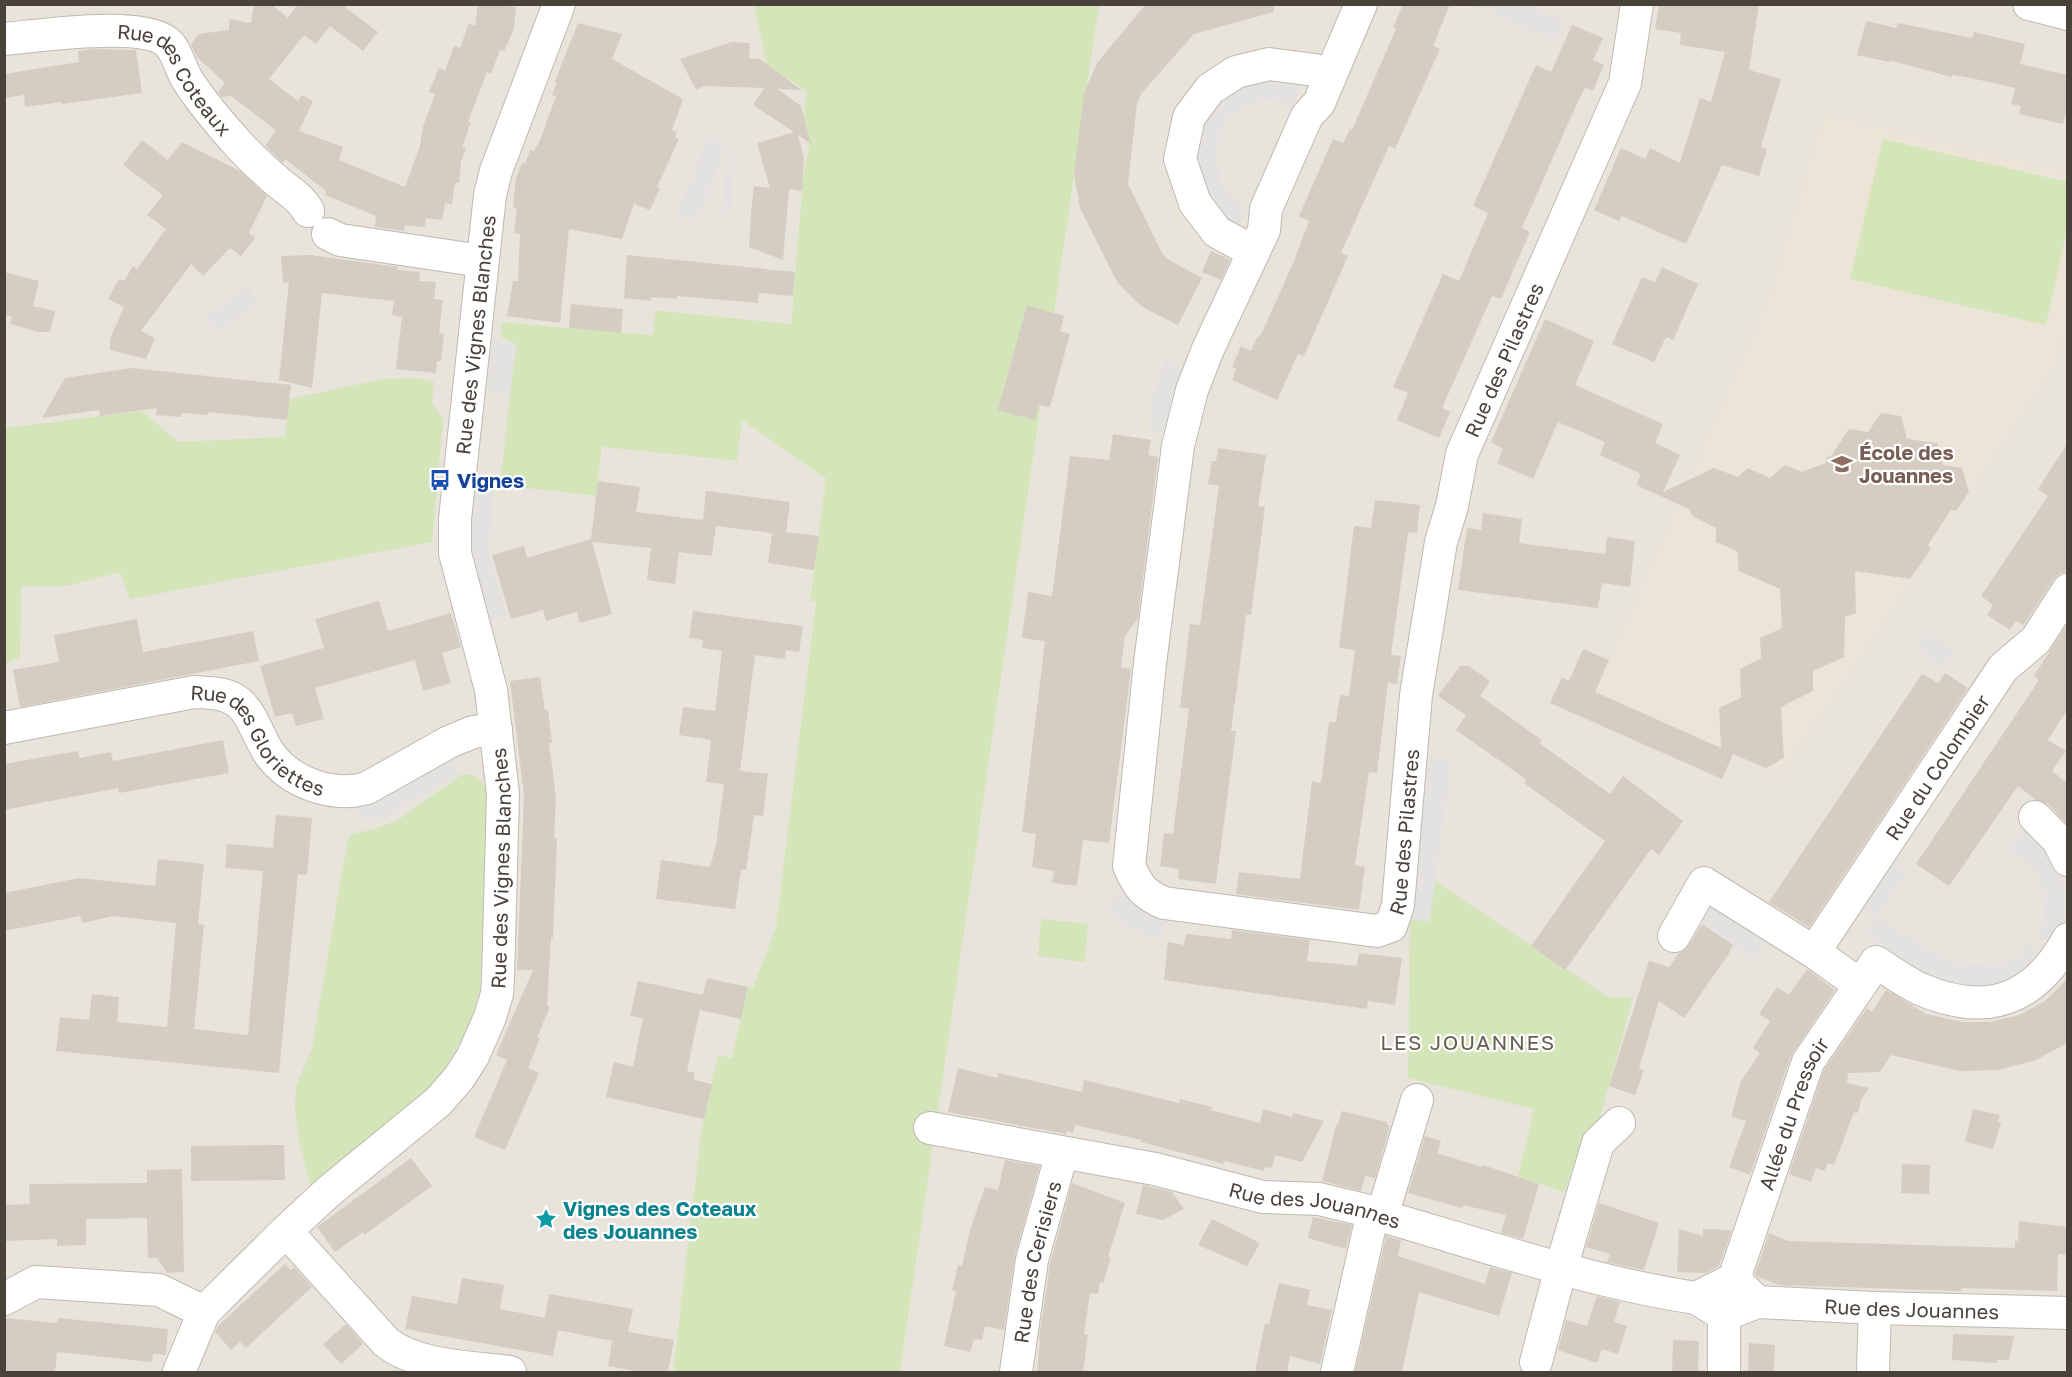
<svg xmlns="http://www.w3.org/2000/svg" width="2072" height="1377" viewBox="0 0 2072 1377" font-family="'Golos Text',sans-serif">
  <rect width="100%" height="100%" fill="#f5f2ec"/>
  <g fill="#e8e3db">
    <polygon points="5,5 754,5 758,26 792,83 807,92 804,118 810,140 803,177 791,324 656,310 653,335 502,322 500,336 516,344 501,485 596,496 602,447 737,461 742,420 826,479 810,601 816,602 776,927 753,988 748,988 732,1058 718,1056 701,1133 673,1372 5,1372"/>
    <polygon points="1099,5 2067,5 2067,1372 900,1372"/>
  </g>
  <polygon fill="#ece5d7" points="1824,115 2067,173 2068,292 2058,360 1780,775 1596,692 1769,299"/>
  <g fill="#d3e5b9">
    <polygon points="754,5 1099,5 900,1372 673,1372 701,1133 718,1055 732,1058 748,987 753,988 776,927 816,602 810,601 826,479 742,420 737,461 602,447 596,496 500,485 516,345 500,336 502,322 653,335 655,310 791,324 803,177 810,140 804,118 807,92 767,64"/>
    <polygon points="1883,139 2067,182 2067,229 2046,325 1850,279"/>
    <polygon points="417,378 434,382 432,403 443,419 432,542 130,599 120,572 67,586 21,586 20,657 5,664 5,428 142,411 178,442 285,437 290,399 382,379"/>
    <polygon points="472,774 481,781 489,794 480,989 470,1026 440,1076 410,1108 311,1188 299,1142 295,1109 296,1087 312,1048 348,839 352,834 374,829 398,820 461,775"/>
    <polygon points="1435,881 1608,997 1633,997 1593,1143 1582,1142 1564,1192 1518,1177 1534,1109 1408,1078 1410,919 1429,922"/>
    <polygon points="1041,919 1088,924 1085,962 1038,956"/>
  </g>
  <g fill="#e4e2e0">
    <polygon points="1474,5 1528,5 1564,21 1556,41"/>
    <polygon points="1264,77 1302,81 1294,104 1264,100 1251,104 1229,117 1219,138 1217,160 1221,183 1234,199 1247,208 1238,229 1220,213 1200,189 1193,158 1197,128 1215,100 1242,85"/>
    <polygon points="708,137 727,144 697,222 676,215"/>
    <polygon points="728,153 735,154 730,219 721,219"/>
    <polygon points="249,286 258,305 216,332 205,316"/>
    <polygon points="491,338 516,344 510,394 488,391"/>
    <polygon points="1166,360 1184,369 1172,401 1164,433 1149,430 1151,401"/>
    <polygon points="472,484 494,487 489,554 506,616 486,620 467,554"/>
    <polygon points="1926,631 1955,651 1944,667 1916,648"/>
    <polygon points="451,754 457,775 393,813 367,824 357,808"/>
    <polygon points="1429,757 1452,762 1429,922 1410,919"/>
    <polygon points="2025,828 2048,849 2061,872 2065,898 2063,924 2054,946 2036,936 2045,919 2040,879 2031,865 2008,849"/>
    <polygon points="1890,860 1908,871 1878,917 1948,961 1987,965 2005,962 2018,956 2025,942 2045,956 1999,990 1940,986 1865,934 1878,917 1861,906"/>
    <polygon points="1121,893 1149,916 1168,922 1163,940 1145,936 1128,926 1105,905"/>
    <polygon points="1710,902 1767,939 1754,960 1699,922"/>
  </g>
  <g fill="#d5cdc2">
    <polygon points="254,4 271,4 288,18 298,4 347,4 345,7 378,32 363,51 330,26 316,44 304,35 269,79 298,101 302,95 313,101 299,131 343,147 339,160 405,187 420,146 423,127 435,94 429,92 439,68 445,71 454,46 460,48 469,23 475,26 478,4 516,7 514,29 504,51 500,50 491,74 487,72 468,122 471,122 462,147 466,148 461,162 459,183 455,183 452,204 445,203 442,220 426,218 425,227 405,225 404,231 375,227 376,216 325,195 326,191 285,159 283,163 265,146 276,130 231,96 222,97 218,92 225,83 197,57 191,45 198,34 229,30 229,19 251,23"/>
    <polygon points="1146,4 1273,4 1274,12 1194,34 1141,94 1137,103 1128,184 1163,255 1169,260 1202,278 1178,325 1142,307 1117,282 1080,208 1074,174 1084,93 1097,63"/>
    <polygon points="1403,4 1450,4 1433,46 1440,49 1395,149 1389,146 1341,253 1348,256 1304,356 1298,354 1277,400 1232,380 1236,369 1232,367 1241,346 1251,351 1258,336 1260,337 1294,261 1309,221 1299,216 1333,139 1343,143 1350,129 1352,130 1396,29 1393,28"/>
    <polygon points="1659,4 1759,4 1749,70 1781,79 1761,147 1767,149 1759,176 1722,165 1686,244 1622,216 1619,221 1594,210 1621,148 1645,159 1650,148 1680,163 1700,98 1711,102 1725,52 1680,45 1681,33 1655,29"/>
    <polygon points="1866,21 1896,28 1898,23 1972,38 1974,32 2025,44 2020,64 2067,75 2067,109 2063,124 2019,114 2021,106 2011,104 2015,88 1971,78 1952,75 1951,77 1889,60 1889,62 1857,55"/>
    <polygon points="578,23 622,34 612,59 683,99 672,130 677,132 675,137 679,139 657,187 660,188 650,210 634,204 622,239 569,229 560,323 507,316 513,281 518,281 520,234 514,233 517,208 513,207 516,178 522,163 525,164 530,150 534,151 540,140 556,96 552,95 557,82 555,81"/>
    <polygon points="1572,25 1603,38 1593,60 1604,65 1593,91 1585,87 1565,130 1522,228 1530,232 1519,257 1501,299 1492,296 1442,408 1450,412 1439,438 1397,420 1408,393 1393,387 1443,274 1459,281 1488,213 1473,206 1536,65 1551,72"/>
    <polygon points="732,42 750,43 749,58 760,59 802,90 777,89 801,106 811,144 798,135 804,158 802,191 789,189 783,260 749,247 751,214 754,186 770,188 757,143 794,132 753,105 764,88 704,86 696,90 680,59"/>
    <polygon points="92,49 136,50 142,93 62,104 62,102 25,107 24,95 4,98 4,74 79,62 78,51"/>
    <polygon points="142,140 168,160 182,142 240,171 267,196 249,233 255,238 241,256 230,248 203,276 191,264 141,331 155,338 146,359 110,350 110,339 124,307 108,299 119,279 124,281 133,266 137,269 166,229 147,215 163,195 123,165"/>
    <polygon points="1211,251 1230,260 1221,280 1202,272"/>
    <polygon points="310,255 398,267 397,270 420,272 419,281 436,282 434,299 443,300 439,333 444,334 441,361 437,361 436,373 396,369 402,317 392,315 394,301 322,293 312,388 279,380 289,282 283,283 281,256"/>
    <polygon points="627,255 795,272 793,296 759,293 758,303 677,296 677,299 651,297 651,301 624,298"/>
    <polygon points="1662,267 1698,284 1673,340 1666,337 1654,362 1612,344 1642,277 1655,282"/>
    <polygon points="4,272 39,281 33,306 55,311 50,332 39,332 10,324 12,317 4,315"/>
    <polygon points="571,304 623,309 621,333 569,328"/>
    <polygon points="1027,305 1064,316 1060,331 1070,334 1050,407 1039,405 1035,420 998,410"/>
    <polygon points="1545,319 1594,341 1575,385 1663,424 1655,443 1680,455 1663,492 1714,468 1738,477 1748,468 1770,478 1785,465 1802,472 1826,463 1826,458 1831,456 1849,429 1868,432 1881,413 1901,416 1907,439 1937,443 1943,465 1962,468 1969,492 1956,511 1951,510 1928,545 1931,549 1910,579 1855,571 1856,613 1845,617 1844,657 1813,671 1813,691 1781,707 1784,758 1766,768 1733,754 1722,779 1550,703 1562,677 1569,681 1583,649 1609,660 1595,692 1721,748 1719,708 1741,698 1740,669 1761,658 1760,638 1782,628 1780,589 1739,571 1737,551 1716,542 1716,528 1692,516 1689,509 1636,485 1641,474 1600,455 1605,442 1558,422 1533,479 1497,463 1503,449 1491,442"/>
    <polygon points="132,368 291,385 287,420 208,412 208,415 182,413 181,417 156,415 157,408 100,416 99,410 42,418 65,378"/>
    <polygon points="1113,434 1151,440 1148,455 1158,457 1138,618 1125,636 1121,667 1131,669 1109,843 1083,840 1077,886 1052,883 1054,871 1032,867 1036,834 1022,832 1045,641 1022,638 1028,592 1052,596 1070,456 1109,460"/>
    <polygon points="2067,444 2067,572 2059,574 2053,580 2024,625 2016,621 2010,630 1987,615 1993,605 1981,596 2048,496 2038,489"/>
    <polygon points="1218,448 1266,455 1258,506 1265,507 1251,615 1246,615 1238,679 1231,731 1236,731 1216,884 1178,879 1179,869 1160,866 1164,833 1173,834 1189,709 1180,707 1190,624 1200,625 1219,486 1208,484 1212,461 1216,461"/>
    <polygon points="598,481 640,487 636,512 703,520 706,491 790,502 786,532 819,536 814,570 768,563 772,533 716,526 712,556 679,552 675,584 647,580 651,548 592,542 612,614 580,623 577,612 546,621 543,610 511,619 492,555 524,546 527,558 591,539"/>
    <polygon points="1375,500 1420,505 1417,533 1408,532 1391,655 1401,656 1397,684 1388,683 1377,773 1369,772 1355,865 1365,867 1359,910 1236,894 1239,872 1300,879 1312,781 1321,783 1329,722 1336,722 1340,695 1349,696 1355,650 1339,648 1354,526 1371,528"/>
    <polygon points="1483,513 1522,519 1519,543 1605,554 1607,537 1635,541 1630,587 1602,583 1598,608 1458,590 1467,528 1481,530"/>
    <polygon points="379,601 388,631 451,613 461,647 442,653 451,683 423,691 415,660 315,688 324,719 296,726 292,713 275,717 260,666 324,648 315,619"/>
    <polygon points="693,611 803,626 799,652 786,650 785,659 755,655 740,771 768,774 763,816 754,815 746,870 741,870 735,909 656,899 661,860 710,867 716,845 724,784 706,782 711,740 679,735 683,707 715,711 722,651 702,648 703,640 689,638"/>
    <polygon points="137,619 143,652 253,631 259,661 20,707 13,670 59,662 54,635"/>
    <polygon points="2067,624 2067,710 2048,740 2066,751 2052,771 2067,783 2067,824 2048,804 2036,800 2018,786 1949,886 1916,864 2039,680 2034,676"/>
    <polygon points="1460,666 1469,666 1490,681 1480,696 1542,740 1539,743 1610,794 1623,776 1683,821 1659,855 1651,849 1565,970 1531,946 1605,841 1524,783 1527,780 1456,730 1466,715 1438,696"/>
    <polygon points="1945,673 1968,688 1809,927 1769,902 1922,674 1938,683"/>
    <polygon points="540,677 545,710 548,710 552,743 549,743 556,798 554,838 557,839 553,938 551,937 547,1006 550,1007 537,1037 540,1038 528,1068 539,1073 505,1150 474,1137 507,1060 496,1055 533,970 517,970 524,795 510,681"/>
    <polygon points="223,740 229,773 119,793 118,788 4,810 4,764 78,751 79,758 111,752 113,761"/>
    <polygon points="276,815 312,818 307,875 298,874 279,1073 56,1051 60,1017 89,1020 92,994 119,997 117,1022 167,1027 176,923 113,916 82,923 80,916 4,931 4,893 79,878 155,886 158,859 204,864 198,924 204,925 194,1029 248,1035 263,871 225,868 227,844 273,848"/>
    <polygon points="1702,924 1733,945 1728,955 1684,1018 1659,1001 1639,1068 1644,1070 1635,1095 1609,1086 1649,961 1669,967 1679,953 1689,945"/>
    <polygon points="1232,930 1310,940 1307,961 1357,966 1359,953 1402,958 1395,1005 1368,1001 1367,1009 1164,980 1168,942 1184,945 1186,934 1231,939"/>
    <polygon points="1807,969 1835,990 1791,1056 1750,1175 1729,1167 1746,1121 1731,1117 1741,1081 1760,1053 1753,1048 1770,1021 1759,1014 1777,987 1789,995"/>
    <polygon points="707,978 748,987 741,1019 700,1010 701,1004 687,1071 695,1073 694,1080 712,1084 704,1119 606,1097 614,1062 633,1067 643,1018 630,1016 638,981 703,995"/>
    <polygon points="2067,979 2067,1043 2036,1060 1998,1070 1960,1071 1891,1055 1880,1072 1848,1073 1847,1083 1869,1088 1861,1100 1858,1113 1854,1112 1834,1165 1828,1163 1824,1171 1816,1168 1811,1182 1789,1174 1824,1070 1867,1008 1872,1012 1886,990 1926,1014 1962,1022 1991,1022 2019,1015 2045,1001"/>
    <polygon points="958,1068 997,1078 998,1073 1082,1092 1084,1080 1179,1103 1180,1099 1212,1107 1211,1110 1260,1123 1263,1109 1292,1117 1293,1113 1324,1121 1302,1162 1275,1155 1272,1168 1265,1167 1264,1171 1225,1161 1224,1164 1141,1142 1142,1140 1075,1125 1073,1133 1067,1131 1066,1134 948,1112"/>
    <polygon points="1973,1109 2000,1115 1998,1122 2001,1123 1993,1149 1965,1142"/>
    <polygon points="1342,1111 1387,1122 1386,1124 1390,1126 1375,1178 1365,1176 1361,1191 1322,1181 1336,1125 1338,1125"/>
    <polygon points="1425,1136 1441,1141 1437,1153 1482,1167 1483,1165 1539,1184 1523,1239 1501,1233 1506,1215 1463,1205 1462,1208 1408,1193"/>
    <polygon points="284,1145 285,1180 191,1181 191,1146"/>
    <polygon points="411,1158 432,1186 364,1235 363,1232 335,1252 317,1227"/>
    <polygon points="1005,1160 1040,1166 1015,1255 1004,1330 985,1326 982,1340 974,1339 970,1352 944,1346 956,1291 952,1290 958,1265 962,1266 970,1230 985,1187 998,1190"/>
    <polygon points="1902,1164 1930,1165 1929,1194 1901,1193"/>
    <polygon points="182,1169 184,1272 167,1273 157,1258 148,1258 147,1218 86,1219 86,1245 57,1246 57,1239 4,1241 4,1205 30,1204 29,1184 147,1183 147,1170"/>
    <polygon points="1072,1183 1125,1203 1108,1257 1111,1257 1103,1283 1100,1282 1098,1294 1090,1293 1084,1334 1088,1335 1083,1372 1037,1372 1040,1340 1039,1339 1050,1264"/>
    <polygon points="1143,1185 1172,1192 1184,1209 1163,1220 1136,1214"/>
    <polygon points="1599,1203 1659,1223 1644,1270 1607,1262 1610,1254 1586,1247"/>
    <polygon points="1313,1217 1352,1225 1346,1249 1308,1238"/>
    <polygon points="1212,1219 1260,1243 1247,1266 1198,1245"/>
    <polygon points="2019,1221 2067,1227 2067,1255 2058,1254 2057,1291 1961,1288 1961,1291 1779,1285 1758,1277 1755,1274 1769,1233 1788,1241 2015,1248 2015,1241 2018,1241"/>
    <polygon points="1679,1229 1703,1236 1703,1229 1732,1230 1719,1266 1706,1273 1677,1272"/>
    <polygon points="1386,1236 1401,1240 1398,1256 1485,1284 1490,1267 1512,1273 1499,1316 1419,1292 1402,1372 1355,1372"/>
    <polygon points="285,1264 291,1270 294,1267 312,1287 246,1348 240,1342 231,1350 215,1332 218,1326"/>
    <polygon points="462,1278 504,1285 500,1309 545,1318 549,1294 633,1309 628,1332 674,1340 668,1372 642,1372 608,1366 612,1341 558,1330 553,1356 405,1329 412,1296 457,1304"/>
    <polygon points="1279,1283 1310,1290 1307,1305 1332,1310 1320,1364 1290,1356 1287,1372 1255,1372 1265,1323 1269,1324"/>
    <polygon points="1597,1296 1620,1302 1614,1322 1627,1326 1618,1354 1602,1349 1597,1363 1558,1350 1566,1320 1587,1326"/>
    <polygon points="4,1318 57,1323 58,1318 168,1329 166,1355 153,1354 152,1362 57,1352 55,1372 4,1372"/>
    <polygon points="346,1324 363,1344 341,1364 323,1344"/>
    <polygon points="1953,1334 2014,1336 2009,1360 1997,1360 1997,1363 1952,1360"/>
    <polygon points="1673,1340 1699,1341 1698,1372 1672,1372"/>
    <polygon points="1749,1343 1775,1345 1774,1372 1748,1372"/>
  </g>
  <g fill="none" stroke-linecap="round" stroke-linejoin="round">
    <defs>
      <g id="street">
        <path id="s1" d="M1361,4L1319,103L1307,116L1266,209L1264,230L1208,349L1192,390L1178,446L1150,663L1129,866C1138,886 1143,894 1164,903L1377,931L1391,926L1398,905L1416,695L1441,542L1452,506L1462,454L1625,83L1637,4"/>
        <polyline points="2029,4 2068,14"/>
        <path id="s2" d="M4,39C38,36 148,19 170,45C178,55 181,70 188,81C203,104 221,125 239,145C252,159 265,171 279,183C289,191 302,199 308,211"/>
        <polyline points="328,234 340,240 482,261"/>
        <polyline points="1254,252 1217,232 1195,203 1180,159 1189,117 1210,89 1236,72 1269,64 1315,70 1330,77"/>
        <path id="s3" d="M4,728L194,692C209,693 225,692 238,702C253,714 258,737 269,753C290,783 333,798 367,788L449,742L473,732L496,729"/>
        <polyline points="2035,817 2058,840 2068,860"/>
        <polyline points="1674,936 1704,883 1814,952 1860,985"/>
        <path id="s4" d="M1814,952L2003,668L2036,640L2068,590"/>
        <path id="s5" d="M930,1128L1155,1169L1263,1197L1319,1199L1373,1212L1382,1216C1486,1246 1590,1282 1696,1298"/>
        <polyline points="1382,1216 1417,1100"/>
        <path d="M286,1231L386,1342C417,1367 472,1367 510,1372"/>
        <path id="s6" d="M1734,1279L1808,1062L1876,962C1890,971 1905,982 1920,989C1985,1017 2034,1002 2068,939"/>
        <polyline points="4,1299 36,1282 159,1290 204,1312"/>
        <path id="s7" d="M1757,1302L1734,1279L1696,1298L1724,1315L1757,1302L1875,1308L2068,1313"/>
        <polyline points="1536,1362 1561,1268 1598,1143 1619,1123"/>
        <path id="s8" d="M179,1372L204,1312L286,1231L328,1192L438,1102L459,1078L473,1056L490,1017L497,994L498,978L503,794L491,690L455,553V519L490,195L496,171L559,4"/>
        <path id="s9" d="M1016,1372L1032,1260L1062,1153"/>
        <polyline points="1337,1372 1373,1212"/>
        <polyline points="1724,1372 1724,1315"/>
        <polyline points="1873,1372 1875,1308"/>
      </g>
    </defs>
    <use href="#street" stroke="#bfb9af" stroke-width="34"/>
    <use href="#street" stroke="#fff" stroke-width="32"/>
  </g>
  <defs>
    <symbol id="school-bare" viewBox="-9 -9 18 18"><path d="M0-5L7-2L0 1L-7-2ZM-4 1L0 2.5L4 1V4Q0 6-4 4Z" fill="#8d6e63" stroke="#fff" stroke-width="2.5" paint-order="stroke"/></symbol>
    <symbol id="bus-bare" viewBox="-9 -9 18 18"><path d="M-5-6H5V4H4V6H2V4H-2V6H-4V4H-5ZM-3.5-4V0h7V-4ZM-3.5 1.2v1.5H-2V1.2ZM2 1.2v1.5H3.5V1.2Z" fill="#1a4fb4" stroke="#fff" stroke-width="2.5" paint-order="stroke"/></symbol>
    <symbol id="sight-bare" viewBox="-9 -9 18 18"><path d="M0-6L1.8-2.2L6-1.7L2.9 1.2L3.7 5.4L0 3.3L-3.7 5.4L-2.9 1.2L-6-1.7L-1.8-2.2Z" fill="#0f9aa8" stroke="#fff" stroke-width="2.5" paint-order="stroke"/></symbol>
  </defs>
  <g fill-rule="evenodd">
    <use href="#school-bare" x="1827" y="449" width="30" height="30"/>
    <use href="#bus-bare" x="425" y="465" width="30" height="30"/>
    <use href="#sight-bare" x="531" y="1204" width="30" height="30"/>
  </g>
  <g text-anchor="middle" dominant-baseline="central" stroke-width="4.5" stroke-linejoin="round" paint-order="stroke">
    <g font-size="20" fill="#49423a" stroke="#fff">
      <text stroke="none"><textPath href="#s2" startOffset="194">Rue des Coteaux</textPath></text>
      <text stroke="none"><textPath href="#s8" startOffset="1170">Rue des Vignes Blanches</textPath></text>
      <text stroke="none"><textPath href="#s1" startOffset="1768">Rue des Pilastres</textPath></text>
      <text stroke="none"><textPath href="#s3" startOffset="278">Rue des Gloriettes</textPath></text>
      <text stroke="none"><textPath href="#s4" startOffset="222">Rue du Colombier</textPath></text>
      <text stroke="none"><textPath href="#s1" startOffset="1282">Rue des Pilastres</textPath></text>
      <text stroke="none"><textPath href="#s8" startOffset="630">Rue des Vignes Blanches</textPath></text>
      <text stroke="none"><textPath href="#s6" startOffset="176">Allée du Pressoir</textPath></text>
      <text stroke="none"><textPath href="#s5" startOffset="393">Rue des Jouannes</textPath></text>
      <text stroke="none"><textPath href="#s9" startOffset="112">Rue des Cerisiers</textPath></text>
      <text stroke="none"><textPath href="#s7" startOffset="298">Rue des Jouannes</textPath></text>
    </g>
    <g font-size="20" font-weight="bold" fill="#785e54" stroke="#fff" text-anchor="start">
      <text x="1859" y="452">École des<tspan x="1859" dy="23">Jouannes</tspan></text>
    </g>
    <g font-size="20" font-weight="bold" fill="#164399" stroke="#fff" text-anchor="start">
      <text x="457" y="480">Vignes</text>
    </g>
    <g font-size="20" font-weight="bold" fill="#0d838f" stroke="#fff" text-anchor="start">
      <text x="563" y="1208">Vignes des Coteaux<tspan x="563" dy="23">des Jouannes</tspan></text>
    </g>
    <g font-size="21" letter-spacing="1.5" fill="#6a6052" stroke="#fff">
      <text x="1468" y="1042">LES JOUANNES</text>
    </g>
  </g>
  <rect width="2072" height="1377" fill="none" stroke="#49423a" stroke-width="12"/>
</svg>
